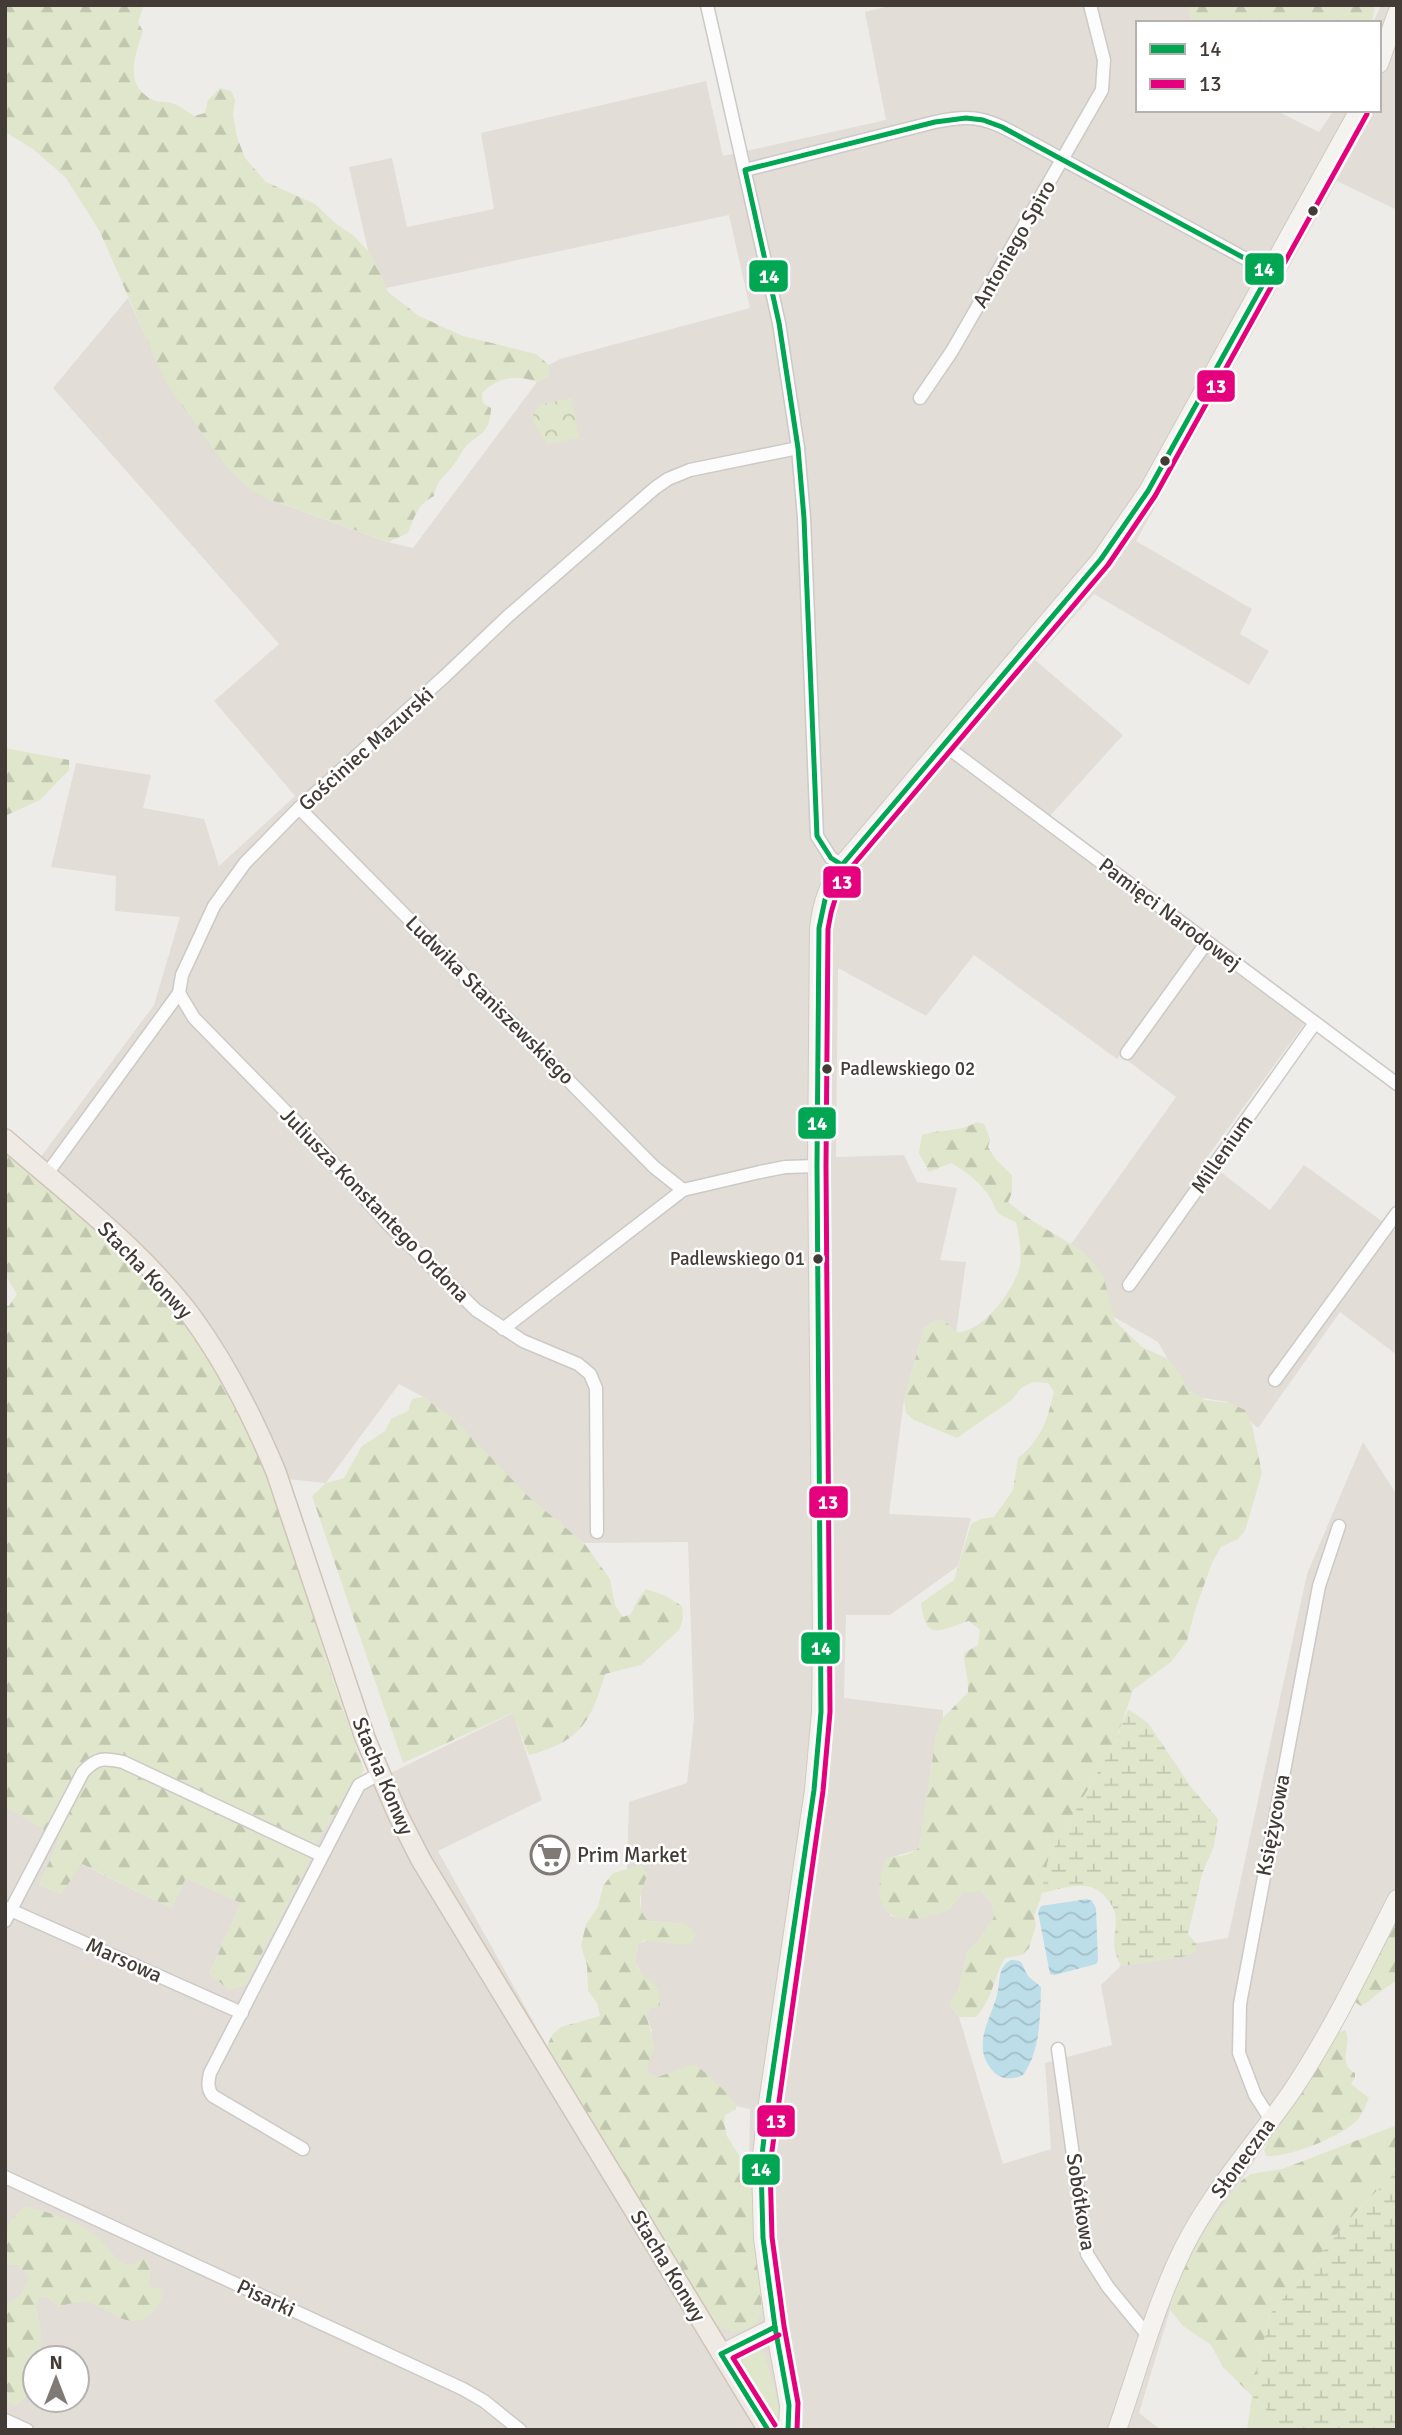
<svg xmlns="http://www.w3.org/2000/svg" width="1402" height="2435" viewBox="0 0 1402 2435" font-family="Signika,sans-serif">
  <defs>
    <pattern id="forest-firs" width="22" height="20" patternUnits="userSpaceOnUse" patternTransform="scale(1.75)"><rect width="22" height="20" fill="#e0e6cb"/><path d="M5 1l3.5 6h-7zM16 11l3.5 6h-7z" fill="#c1c6af"/></pattern>
    <pattern id="wetland-marsh" width="20" height="14" patternUnits="userSpaceOnUse" patternTransform="scale(1.75)"><rect width="20" height="14" fill="#e0e6cb"/><path d="M1 5h8M5 5V1M11 12h8M15 12V8" fill="none" stroke="#c1c6af"/></pattern>
    <pattern id="park-crowns" width="20" height="18" patternUnits="userSpaceOnUse" patternTransform="scale(1.75)"><rect width="20" height="18" fill="#e0e6cb"/><path d="M2 6a3 3 0 1 1 6 0M12 15a3 3 0 1 1 6 0" fill="none" stroke="#c1c6af"/></pattern>
    <pattern id="water-waves" width="16" height="10" patternUnits="userSpaceOnUse" patternTransform="scale(1.75)"><rect width="16" height="10" fill="#bcdee9"/><path d="M0 5q4-4 8 0t8 0" fill="none" stroke="#a3bfc8"/></pattern>
  </defs>
  <rect width="100%" height="100%" fill="#eeece9"/>
  <path fill="#e2ddd6" fill-rule="evenodd" d="M893,5H1188L1192,23H1138V110H1275L1319,132L1334,110H1379V23H1373L1381,5H1397V210L1337,181L1136,541L1252,609L1240,634L1269,651L1249,685L1094,594L1035,660L1123,735L1049,817L1311,1015L1205,1160L1270,1210L1304,1165L1397,1232V1355L1340,1312L1258,1428L1228,1402L1189,1396L1158,1342L1107,1313L1061,1258L1176,1097L1120,1055L1117,1059L974,955L926,1016L838,968L836,1157L904,1155L917,1182L957,1188L940,1260L966,1262L956,1333L936,1320L924,1328L904,1400L889,1514L971,1518L958,1566L890,1615H846L844,1698L943,1710V1718L936,1736L919,1849L886,1859L890,1916L910,1919L949,1909L964,1892H982L992,1903L994,1917L980,1939L967,1952L959,1989L952,1999L950,2005L959,2017L1003,2164L1051,2149L1045,2063L1112,2045L1101,1985L1134,1953L1228,1938L1307,1574L1363,1442L1397,1495V1918L1337,2033L1276,2129L1207,2230L1191,2255L1173,2293L1170,2310L1139,2413L1161,2430H5V1806L60,1839L39,1885L61,1894L81,1864L171,1908L186,1878L241,1903L209,1974L245,1986L304,1872L318,1839L348,1794L513,1713L542,1800L438,1851L547,2046L716,2323L762,2309L749,2171L750,2109L707,2100L660,2083L640,2080L652,2031L646,2014L649,2009L643,1977L635,1962L638,1944L686,1924L648,1921L641,1916V1886L638,1866L627,1870L629,1802L687,1783L694,1719L688,1542L584,1543L530,1498L423,1397L399,1384L326,1483L267,1477L251,1436L151,1279L26,1171L40,1158L154,1005L180,917L115,911L116,876L51,867L76,763L151,775L143,808L204,819L219,866L295,796L214,701L279,644L53,388L128,298L147,339L268,499L388,542L413,548L537,382L549,376V365L560,359L750,308L729,215L377,290L349,167L392,158L407,227L494,209L481,133L706,81L723,156L886,120L865,12ZM35,2358H77V2400H35Z"/>
  <g fill="#e0e6cb">
    <path d="M756,2350L764,2352C767,2365 780,2406 779,2414L775,2417L770,2415L742,2368L743,2360L748,2353Z"/>
    <polygon points="1252,2396 1284,2428 1290,2430 1247,2430"/>
  </g>
  <g fill="url(#forest-firs)">
    <path d="M5,5H144L138,22L143,31C135,56 123,85 153,100C160,103 168,101 175,104C181,107 188,112 194,116L205,113L208,100L220,88L231,91L235,100L233,115L237,137L245,158L266,182L315,204L335,223L353,235L372,255L388,292L419,316L463,336L536,354L549,365V376L537,382C515,374 499,377 482,393L483,403L491,408C490,431 484,431 468,444C462,450 460,457 455,463C446,477 438,477 434,496C418,504 414,517 408,533L389,542L268,499L252,491L228,469L166,383L100,232L66,178L33,149L5,132Z"/>
    <polygon points="1188,5 1375,5 1372,23 1192,23"/>
    <polygon points="5,748 69,760 69,770 40,800 5,816"/>
    <path d="M977,1122L984,1124L990,1139L988,1147L996,1160L1012,1175V1193L1008,1202L1028,1218L1084,1252L1103,1275L1115,1321L1142,1347L1168,1359L1183,1378L1185,1387L1205,1400L1230,1403L1245,1410L1252,1425L1262,1473L1245,1531L1238,1539L1221,1547L1212,1563L1195,1610L1187,1641L1171,1662L1133,1690L1115,1743L1049,1856L1040,1900L1034,1916L1036,1925L1029,1948L1022,1955L1005,1958C993,1979 993,1998 976,2017H959L950,2005L952,1999L959,1989L967,1952L980,1939L994,1917L992,1903L982,1892H964C959,1897 955,1904 949,1909C945,1913 935,1914 929,1916C920,1919 911,1919 901,1918C872,1913 878,1881 886,1859L909,1854L919,1848L936,1736L943,1718L968,1692C969,1678 964,1667 964,1653L978,1645L980,1630L969,1621C941,1629 926,1644 921,1603L954,1580L971,1524L981,1519L994,1517L1013,1490L1018,1458C1041,1440 1047,1421 1054,1392L1048,1383L1033,1382L1021,1388L1012,1400L957,1438L914,1420L906,1413L904,1400L924,1328L936,1320L945,1321L956,1332C981,1335 1016,1288 1020,1265C1022,1251 1019,1237 1016,1222C989,1212 1000,1210 986,1192C976,1179 965,1171 951,1163L929,1172L919,1153L922,1135C941,1129 960,1132 977,1122Z"/>
    <polygon points="5,1153 151,1279 205,1349 251,1436 282,1516 331,1674 364,1770 318,1839 304,1872 245,1986 230,1990 209,1974 241,1903 186,1878 171,1908 82,1864 61,1894 39,1885 59,1839 5,1806 5,1306 9,1306 17,1294 5,1275"/>
    <path d="M423,1397L453,1418L530,1498L584,1543L610,1579L615,1605L623,1617L631,1614L638,1599L646,1589L664,1595L682,1606L683,1619L679,1630L641,1665L605,1674C591,1722 580,1742 529,1755L512,1713L403,1763L312,1496L326,1483L344,1478L362,1446L385,1431L391,1419L408,1411L412,1399Z"/>
    <path d="M641,1865L648,1875C640,1890 635,1907 648,1921L686,1924L696,1934L692,1942L686,1945L644,1940L638,1945C637,1949 635,1957 636,1962C639,1984 661,1974 660,2005L649,2009L646,2014L655,2048L647,2066L649,2074L658,2077L693,2064C706,2071 726,2092 736,2104V2109L725,2115L724,2123L727,2136L749,2171L762,2309L757,2324C740,2333 731,2334 716,2324L547,2046L552,2035L561,2027L600,2016L597,2003L588,1991L587,1966L581,1946L586,1924L598,1907L603,1886L613,1873Z"/>
    <path d="M1397,1918V1981C1383,1987 1374,1999 1361,2006L1355,2002Z"/>
    <path d="M1345,2030C1354,2045 1335,2062 1355,2073V2078L1351,2084L1369,2098C1366,2104 1363,2113 1359,2118C1345,2136 1287,2158 1266,2156L1264,2150L1269,2138L1337,2033Z"/>
    <path d="M1397,2125V2171L1355,2213L1270,2314L1252,2396L1223,2367L1211,2345L1183,2326L1170,2310C1179,2261 1213,2220 1242,2180L1251,2174L1282,2169Z"/>
    <path d="M25,2206C51,2213 86,2223 105,2244C112,2251 114,2259 124,2264C131,2267 137,2261 145,2259L150,2265V2286L162,2290C163,2297 159,2304 155,2310C133,2335 112,2311 91,2303C80,2299 69,2304 59,2307L46,2297L39,2298L37,2309L41,2329L40,2358H35V2387L16,2406L5,2401V2305C19,2298 25,2290 29,2276L17,2265H5C5,2235 1,2227 25,2206Z"/>
  </g>
  <g fill="url(#wetland-marsh)">
    <path d="M1128,1709L1148,1723L1191,1787L1218,1819L1214,1846L1202,1874L1188,1934L1196,1943V1952L1179,1958L1121,1966C1108,1942 1118,1935 1115,1913C1114,1908 1110,1902 1107,1899C1091,1876 1063,1889 1041,1893L1049,1856L1115,1743Z"/>
    <polygon points="1397,2171 1397,2430 1290,2430 1284,2428 1252,2396 1270,2314 1355,2213"/>
  </g>
  <polygon fill="url(#park-crowns)" points="572,398 579,438 547,444 534,424 533,414 539,405"/>
  <g fill="url(#water-waves)">
    <polygon points="1087,1899 1092,1901 1096,1908 1098,1961 1096,1964 1055,1975 1050,1974 1038,1912 1041,1906"/>
    <path d="M1011,1960C1025,1960 1021,1965 1027,1974C1029,1978 1037,1983 1041,1987C1040,2016 1041,2050 1023,2075C1012,2080 1001,2080 993,2071C972,2048 988,2023 996,1999C1001,1984 996,1968 1011,1960Z"/>
  </g>
  <g fill="none" stroke-linecap="round" stroke-linejoin="round">
    <defs>
      <g id="street">
        <polyline points="707,5 779,323 798,448 804,518 817,836 831,858 842,865"/>
        <path d="M745,170L935,122C967,115 983,116 1012,132L1270,272"/>
        <polyline points="920,398 952,351 1102,90 1104,60 1090,5"/>
        <polyline points="943,744 1397,1084"/>
        <polyline points="299,808 654,1167 683,1190"/>
        <polyline points="179,993 194,1018 300,1126 388,1224 476,1310 523,1341 578,1364 590,1374 596,1388 597,1532"/>
        <polyline points="1127,1053 1207,942"/>
        <polyline points="46,1175 179,993 182,975 214,906 245,863 299,808 445,676 507,617 655,488 668,479 690,470 798,448"/>
        <polyline points="1129,1285 1315,1023"/>
        <polyline points="503,1329 683,1190 760,1172 785,1167 817,1166"/>
        <polyline points="1275,1380 1397,1213"/>
        <polyline points="6,1908 242,2013"/>
        <path d="M5,1921L83,1772C97,1757 104,1758 123,1762L321,1855"/>
        <polyline points="1058,2049 1087,2254 1108,2287 1149,2337"/>
        <polyline points="1271,2120 1255,2095 1239,2053 1240,2004 1319,1586 1339,1526"/>
        <path d="M303,2149L213,2096C207,2089 208,2082 210,2073L359,1785L379,1774"/>
        <polyline points="5,2177 463,2389 484,2401 520,2430"/>
        <polyline points="5,2420 27,2430"/>
      </g>
      <g id="secondary">
        <polyline points="1379,64 1397,13"/>
        <polyline points="721,2354 775,2327"/>
        <path d="M788,2430L789,2405L775,2327L763,2238L761,2165L767,2110L814,1790L821,1712L822,1639L817,1166L819,928C822,903 828,886 842,865L1101,559L1148,491L1359,110"/>
        <path d="M1117,2430C1138,2370 1155,2306 1183,2249C1211,2192 1256,2143 1292,2091C1332,2031 1364,1964 1397,1899"/>
      </g>
      <path id="primary" d="M5,1139C69,1195 140,1248 192,1317C227,1365 253,1417 276,1472L365,1738L398,1815L421,1860L768,2430"/>
    </defs>
    <use href="#street" stroke="#ccc9c6" stroke-width="15"/>
    <use href="#secondary" stroke="#cfcbc3" stroke-width="20"/>
    <use href="#primary" stroke="#cfc4b8" stroke-width="22"/>
    <use href="#street" stroke="#fcfcfc" stroke-width="12"/>
    <use href="#secondary" stroke="#f5f3ef" stroke-width="18"/>
    <use href="#primary" stroke="#efeae4" stroke-width="19"/>
    <defs>
      <g id="bus-1">
        <polygon points="966,118 983,120 1002,127 1270,272 1148,491 1101,559 842,865 831,858 817,836 804,518 798,448 779,323 745,170 935,122"/>
        <polyline points="768,2430 721,2354 775,2327"/>
        <polyline points="788,2430 789,2405 775,2327 763,2238 761,2165 767,2110 814,1790 821,1712 817,1166 819,928 826,895 842,865"/>
      </g>
      <g id="bus-2">
        <polyline points="775,2425 733,2358 779,2335"/>
        <path d="M797,2430L798,2403L784,2326L772,2237L770,2165L823,1791L830,1712L826,1166L828,929C831,907 837,889 849,870L1108,565L1155,496L1367,114"/>
      </g>
    </defs>
    <use href="#bus-1" stroke="#fff" stroke-width="10"/>
    <use href="#bus-2" stroke="#fff" stroke-width="10"/>
    <use href="#bus-1" stroke="#00a651" stroke-width="5"/>
    <use href="#bus-2" stroke="#e5007d" stroke-width="5"/>
  </g>
  <defs>
    <symbol id="supermarket-ring" viewBox="-11 -11 22 22"><circle r="9.5" fill="#fff" stroke="#7f7a75" stroke-width="1.5"/><path d="M-6-5.5h2.5l.6 2H6L4.5 2H-2.5L-4.4-4H-6ZM-1.5 3.2a1.3 1.3 0 1 0 .1 0ZM3 3.2a1.3 1.3 0 1 0 .1 0Z" fill="#7f7a75"/></symbol>
  </defs>
  <g fill-rule="evenodd">
    <use href="#supermarket-ring" x="528" y="1833" width="44" height="44"/>
  </g>
  <g fill="#433c36" stroke="#fff" stroke-width="2.5">
    <circle cx="1313" cy="211" r="6"/>
    <circle cx="1165" cy="461" r="6"/>
    <circle cx="827" cy="1069" r="6"/>
    <circle cx="818" cy="1259" r="6"/>
  </g>
  <g text-anchor="middle" dominant-baseline="central" stroke-width="5" stroke-linejoin="round" paint-order="stroke">
    <g font-size="19" fill="#433c36" stroke="#fff" text-anchor="start">
      <text x="840" y="1069">Padlewskiego 02</text>
      <text x="805" y="1259" text-anchor="end">Padlewskiego 01</text>
    </g>
    <g font-size="21" fill="#433c36" stroke="#fff">
      <text transform="translate(1014 244) rotate(-60)">Antoniego Spiro</text>
      <text transform="translate(366 749) rotate(-42)">Gościniec Mazurski</text>
      <text transform="translate(1170 914) rotate(37)">Pamięci Narodowej</text>
      <text transform="translate(490 1000) rotate(45)">Ludwika Staniszewskiego</text>
      <text transform="translate(1222 1154) rotate(-55)">Millenium</text>
      <text transform="translate(375 1205) rotate(46)">Juliusza Konstantego Ordona</text>
      <text transform="translate(145 1270) rotate(46)">Stacha Konwy</text>
      <text transform="translate(383 1776) rotate(67)">Stacha Konwy</text>
      <text transform="translate(1273 1825) rotate(-79)">Księżycowa</text>
      <text transform="translate(124 1960) rotate(24)">Marsowa</text>
      <text transform="translate(1243 2158) rotate(-54)">Słoneczna</text>
      <text transform="translate(1081 2202) rotate(81)">Sobótkowa</text>
      <text transform="translate(668 2266) rotate(59)">Stacha Konwy</text>
      <text transform="translate(266 2298) rotate(25)">Pisarki</text>
    </g>
    <g font-size="21" fill="#433c36" stroke="#fff" text-anchor="start">
      <text x="577" y="1855">Prim Market</text>
    </g>
  </g>
  <g stroke="#fff" stroke-width="2.5">
    <rect x="1244" y="252" width="41" height="34" rx="7" fill="#00a651"/>
    <rect x="748" y="259" width="41" height="34" rx="7" fill="#00a651"/>
    <rect x="1196" y="369" width="40" height="34" rx="7" fill="#e5007d"/>
    <rect x="822" y="865" width="40" height="34" rx="7" fill="#e5007d"/>
    <rect x="797" y="1106" width="40" height="34" rx="7" fill="#00a651"/>
    <rect x="808" y="1485" width="41" height="34" rx="7" fill="#e5007d"/>
    <rect x="800" y="1631" width="41" height="34" rx="7" fill="#00a651"/>
    <rect x="756" y="2104" width="40" height="34" rx="7" fill="#e5007d"/>
    <rect x="741" y="2153" width="40" height="33" rx="7" fill="#00a651"/>
  </g>
  <g font-size="19" text-anchor="middle" font-weight="bold" fill="#fff">
    <text x="1264" y="276">14</text>
    <text x="769" y="283">14</text>
    <text x="1216" y="393">13</text>
    <text x="842" y="889">13</text>
    <text x="817" y="1130">14</text>
    <text x="828" y="1509">13</text>
    <text x="821" y="1655">14</text>
    <text x="776" y="2128">13</text>
    <text x="761" y="2176">14</text>
  </g>
  <rect width="1402" height="2435" fill="none" stroke="#433c36" stroke-width="14"/>
  <rect x="1136" y="21" width="245" height="91" fill="#ffffff" stroke="#b4b1af" stroke-width="2"/>
  <rect x="1150" y="44" width="35" height="10" fill="#00a651" stroke="#b4b1af" stroke-width="2"/>
  <text x="1199" y="56" font-size="21" fill="#433c36">14</text>
  <rect x="1150" y="79" width="35" height="10" fill="#e5007d" stroke="#b4b1af" stroke-width="2"/>
  <text x="1199" y="91" font-size="21" fill="#433c36">13</text>
  <g transform="translate(56 2379)"><circle r="33" fill="#ffffff" stroke="#b4b1af" stroke-width="2"/>
  <path d="M0-5L12 26L0 18L-12 26Z" fill="#7f7a75"/>
  <text y="-10" font-size="19" font-weight="bold" text-anchor="middle" fill="#433c36">N</text>
  </g>
</svg>
